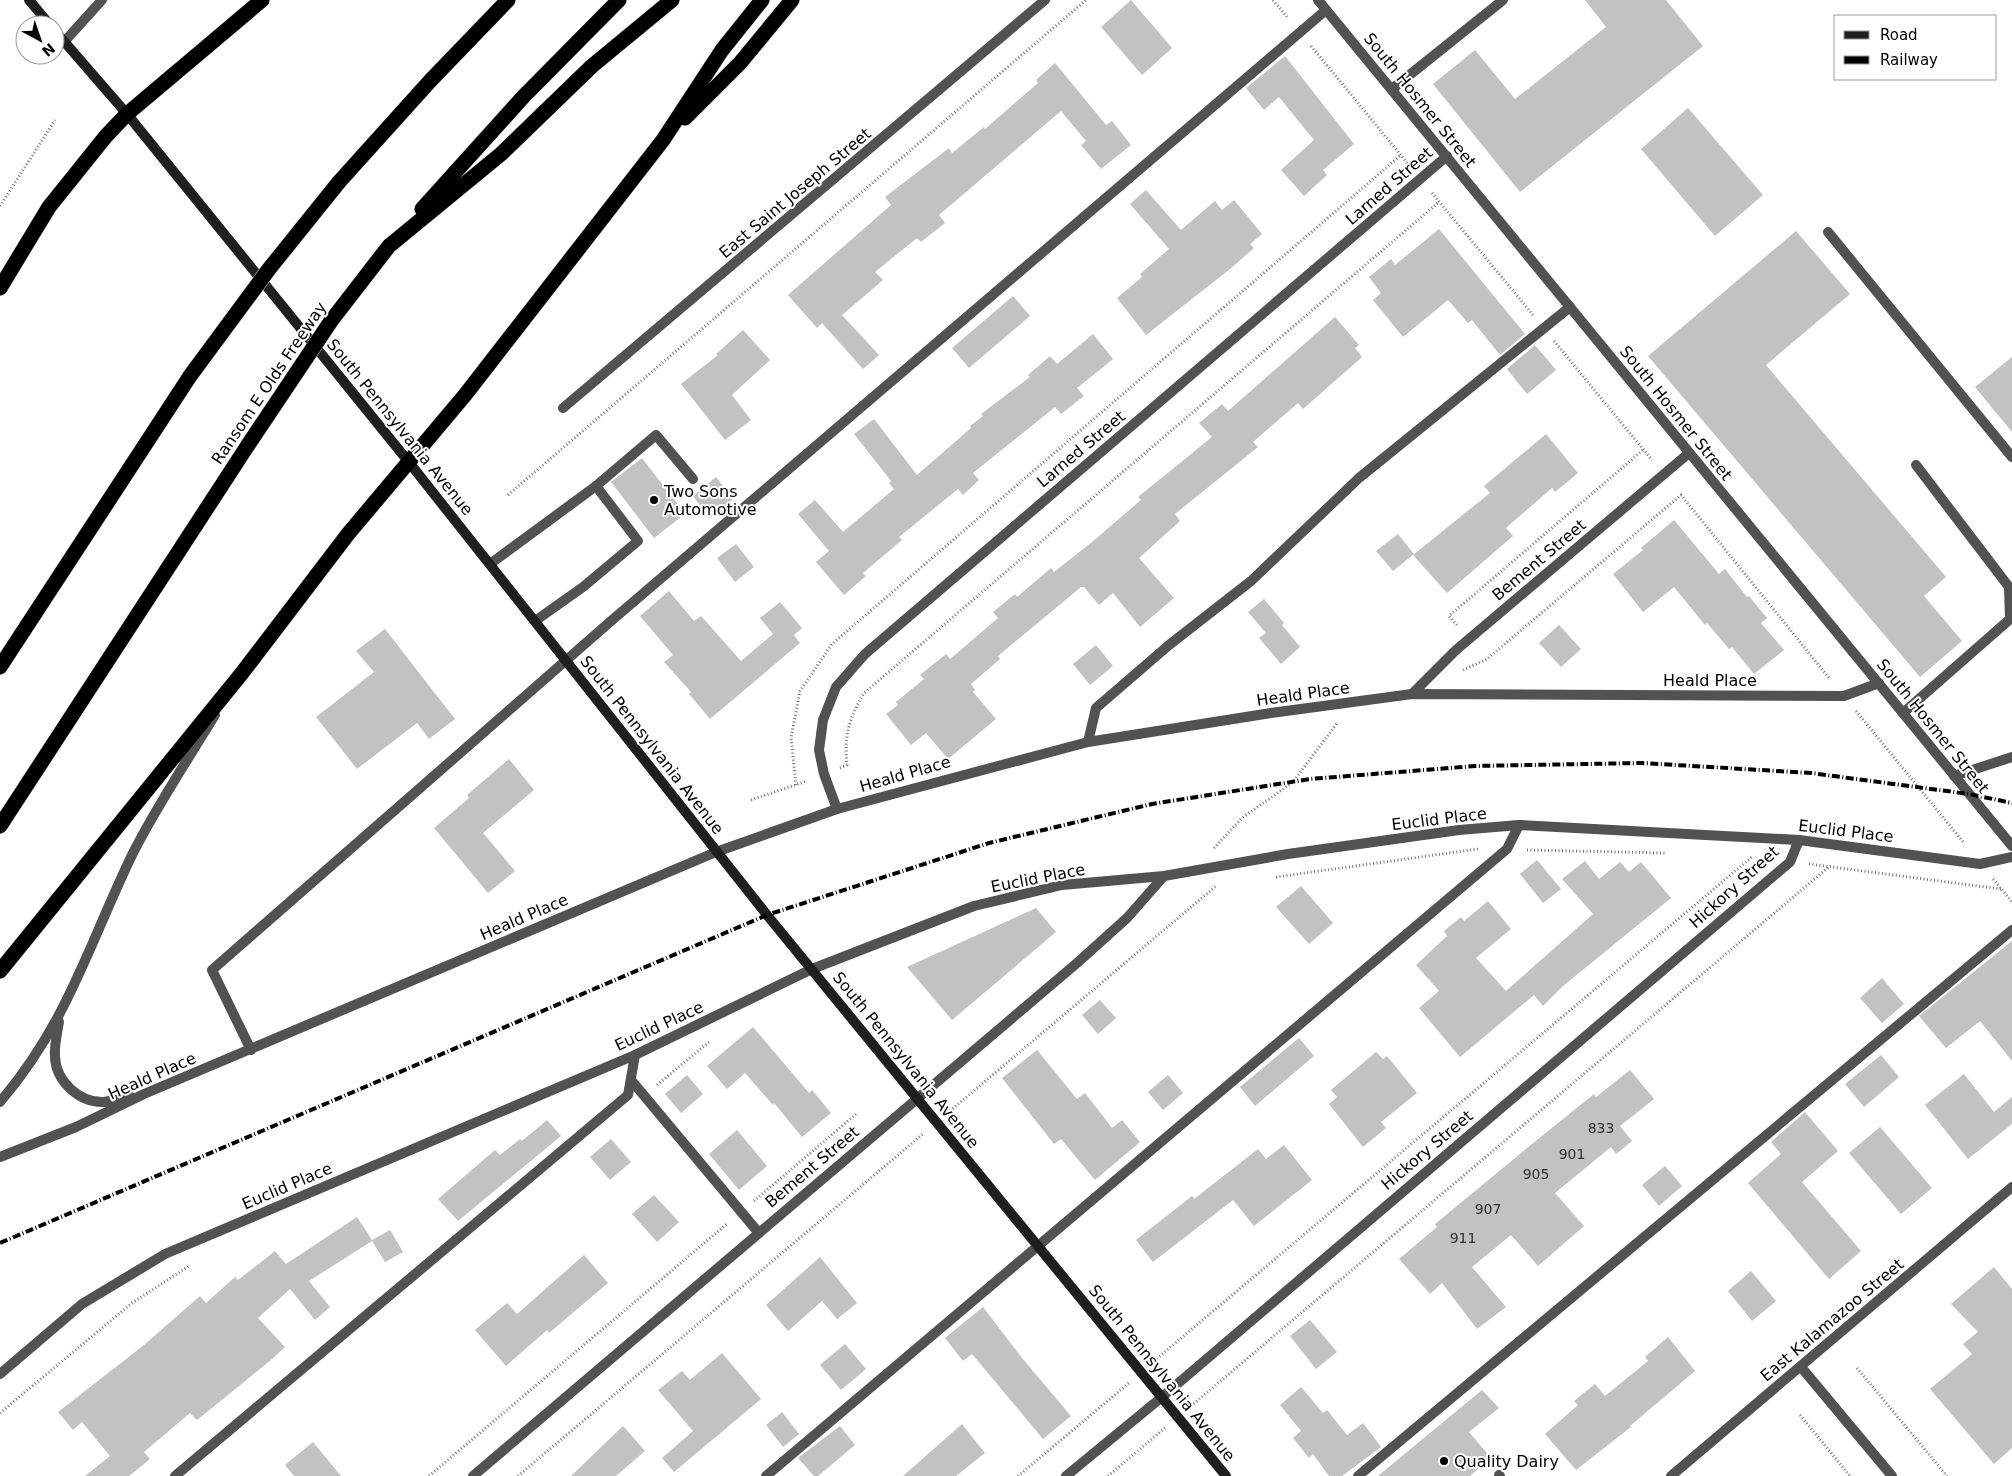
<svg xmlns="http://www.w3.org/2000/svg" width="2012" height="1476" viewBox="0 0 2012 1476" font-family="'DejaVu Sans',sans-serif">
  <rect width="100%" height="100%" fill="#fff"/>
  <g fill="#c2c2c2">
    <polygon points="1131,0 1172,48 1142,75 1101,27"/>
    <polygon points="1585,0 1666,0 1703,46 1520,192 1433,84 1475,50 1515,99 1606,27"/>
    <polygon points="1285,56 1354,144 1323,170 1327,175 1304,196 1281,170 1314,140 1279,97 1264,110 1246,88"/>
    <polygon points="1055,63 1106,125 1112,121 1131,145 1101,169 1081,145 1086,141 1061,111 939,215 945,223 921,242 917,238 875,272 883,280 842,315 879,355 863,369 822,323 817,328 788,295 891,205 885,197 949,148 952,153 984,127 985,129 1038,83 1036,80"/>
    <polygon points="1688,108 1763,195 1715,236 1641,149"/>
    <polygon points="1146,190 1181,230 1215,201 1222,210 1234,200 1262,234 1250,244 1254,248 1230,269 1146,335 1117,298 1142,277 1140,274 1169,249 1130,204"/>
    <polygon points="1439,229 1525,334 1500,355 1472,320 1468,323 1448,300 1403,337 1373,300 1381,293 1369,277 1391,259 1395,265"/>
    <polygon points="1796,231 1850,294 1766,365 1946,577 1924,596 1962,641 1920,677 1648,356"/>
    <polygon points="1013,296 1030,316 969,368 952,348"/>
    <polygon points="1335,317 1359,345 1355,348 1362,357 1303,409 1298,403 1253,442 1258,447 1175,514 1180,521 1139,558 1174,598 1140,627 1113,593 1099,605 1084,587 1081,587 998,656 1000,659 971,684 975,690 973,692 996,719 948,759 926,733 911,745 886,714 898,705 896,702 924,679 920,675 946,654 950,659 998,618 993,612 1015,594 1017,597 1051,568 1054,572 1092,542 1141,500 1138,497 1212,437 1199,423 1222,404 1228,411"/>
    <polygon points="743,330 770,360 732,395 751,420 725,440 681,384 718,355 716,354"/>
    <polygon points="1093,334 1113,359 1077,388 1084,396 1061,414 1055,407 973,473 979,480 963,495 958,489 899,537 902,540 863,573 866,576 844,595 816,562 829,551 798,514 815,500 843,532 894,489 889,483 891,481 854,434 874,419 917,475 971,428 970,426 983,416 981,414 1030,377 1028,375 1050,356 1057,364"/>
    <polygon points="1535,345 1556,370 1527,394 1507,369"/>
    <polygon points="2012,357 2012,432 1975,387"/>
    <polygon points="1546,434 1578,473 1555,492 1552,488 1506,528 1513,536 1447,593 1413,555 1490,493 1484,486"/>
    <polygon points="642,458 685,514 654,538 611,482"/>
    <polygon points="716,477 733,499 710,518 693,496"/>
    <polygon points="1674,520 1719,574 1725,569 1747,597 1749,596 1767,618 1761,623 1784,650 1754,674 1732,647 1729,649 1707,623 1705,625 1674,587 1643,612 1613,574 1643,550 1641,548"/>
    <polygon points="1398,534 1414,554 1393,571 1376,551"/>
    <polygon points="736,544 754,567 735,582 717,558"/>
    <polygon points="669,591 694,621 701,616 741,661 773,634 760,618 780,602 802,628 794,635 800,643 710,719 689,694 691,692 664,662 673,655 640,616"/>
    <polygon points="1264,599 1284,623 1282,625 1300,647 1281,664 1259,638 1266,633 1248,612"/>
    <polygon points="1559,625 1581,649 1561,667 1539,643"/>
    <polygon points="385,629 455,719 429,739 417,723 357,769 316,717 374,672 356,651"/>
    <polygon points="1096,645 1113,666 1090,685 1073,664"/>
    <polygon points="509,759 534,790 483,833 515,871 488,893 434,828 469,798 467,795"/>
    <polygon points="1537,860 1561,889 1543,903 1520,874"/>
    <polygon points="1585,861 1599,879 1620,862 1629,872 1641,862 1671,898 1563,986 1543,1006 1534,995 1460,1057 1419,1008 1439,991 1416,965 1447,936 1444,931 1461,917 1464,921 1488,901 1511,929 1476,958 1506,991 1593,914 1562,879"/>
    <polygon points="1301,886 1333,923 1309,944 1276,907"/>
    <polygon points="1036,908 1056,932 952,1020 907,967"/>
    <polygon points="2012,941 2012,1061 1980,1021 1946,1048 1919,1016"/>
    <polygon points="1882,978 1904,1004 1882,1023 1860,998"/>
    <polygon points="1100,1000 1116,1018 1098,1034 1082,1015"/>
    <polygon points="753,1027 809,1093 812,1090 831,1113 802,1137 774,1103 773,1105 745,1073 727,1089 707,1066"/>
    <polygon points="1299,1038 1314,1056 1255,1106 1240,1087"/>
    <polygon points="1037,1050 1077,1099 1085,1093 1112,1128 1122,1120 1140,1142 1095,1180 1061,1139 1054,1144 1002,1078"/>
    <polygon points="1376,1052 1383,1059 1387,1056 1417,1093 1381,1122 1386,1128 1363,1147 1329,1104 1337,1097 1331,1090"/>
    <polygon points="1881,1055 1899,1077 1864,1107 1845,1084"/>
    <polygon points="1630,1070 1654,1099 1620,1126 1632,1141 1616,1154 1611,1147 1555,1193 1584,1226 1538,1266 1511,1235 1472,1267 1506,1307 1477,1329 1442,1283 1430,1294 1399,1259 1437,1227 1435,1224 1532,1144 1594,1094 1596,1097"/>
    <polygon points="1964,1074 1994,1112 2012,1097 2012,1124 1968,1159 1925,1105"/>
    <polygon points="687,1075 703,1094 681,1113 665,1094"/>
    <polygon points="1168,1075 1183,1093 1163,1110 1148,1092"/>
    <polygon points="1805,1112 1838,1151 1802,1182 1861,1251 1829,1279 1748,1183 1781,1154 1771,1142"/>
    <polygon points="547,1120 561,1136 458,1221 438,1199 495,1150 500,1155 520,1139 522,1141"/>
    <polygon points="1880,1127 1932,1188 1901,1214 1849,1153"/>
    <polygon points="737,1130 767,1166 739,1190 709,1154"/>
    <polygon points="611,1139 631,1162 610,1180 590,1157"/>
    <polygon points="1284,1145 1312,1180 1254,1226 1233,1200 1153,1262 1136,1240 1192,1196 1194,1199 1258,1149 1266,1159"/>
    <polygon points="1665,1166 1682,1186 1659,1206 1642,1185"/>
    <polygon points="654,1195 679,1222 657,1242 632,1214"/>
    <polygon points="357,1217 372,1240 390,1230 403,1252 385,1262 372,1241 309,1281 330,1307 315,1320 290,1289 258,1318 285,1347 271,1360 197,1420 190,1413 144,1452 150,1459 129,1476 85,1476 110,1456 82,1422 73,1430 58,1412 144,1345 200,1296 206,1303 235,1277 238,1280 275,1251 286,1264"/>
    <polygon points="584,1255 608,1283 549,1333 547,1330 506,1366 475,1330 507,1303 517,1314"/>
    <polygon points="820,1257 857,1303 837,1319 822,1301 788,1331 766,1305"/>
    <polygon points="1994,1267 2012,1289 2012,1448 1994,1464 1930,1389 1972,1354 1963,1344 1978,1332 1951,1304"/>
    <polygon points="1751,1271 1776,1301 1752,1321 1728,1291"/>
    <polygon points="983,1307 1022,1358 1071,1416 1043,1439 972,1354 963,1361 945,1338"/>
    <polygon points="1310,1320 1337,1352 1316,1369 1290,1336"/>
    <polygon points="1668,1337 1695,1371 1630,1426 1631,1427 1576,1470 1545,1434 1578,1405 1574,1401 1595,1384 1605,1396 1648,1361 1645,1357"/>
    <polygon points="845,1344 866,1369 841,1390 820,1365"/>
    <polygon points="722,1353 761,1399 674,1472 662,1458 693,1431 658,1390 682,1371 690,1380"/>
    <polygon points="1301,1387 1323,1413 1327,1410 1347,1435 1363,1423 1381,1447 1342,1476 1329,1476 1313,1454 1309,1458 1293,1438 1301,1431 1280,1405"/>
    <polygon points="1482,1390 1499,1408 1469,1432 1491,1458 1470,1476 1378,1476"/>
    <polygon points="782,1412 799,1434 783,1447 766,1425"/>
    <polygon points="962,1424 985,1453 956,1476 903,1476"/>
    <polygon points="623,1426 645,1451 616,1476 571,1476"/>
    <polygon points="840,1426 855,1445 818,1476 814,1476 798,1458"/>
    <polygon points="313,1442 341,1476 294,1476 285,1465"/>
  </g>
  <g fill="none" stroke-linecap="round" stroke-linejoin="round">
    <defs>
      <g id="motorway">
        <polyline points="685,118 740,63 792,0"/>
        <polyline points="339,182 430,81 508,0"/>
        <polyline points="422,209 524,96 619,0"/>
        <polyline points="389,246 501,154 592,66 672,0"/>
        <polyline points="0,288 49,207 106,136 127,114 262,0"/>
        <polyline points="0,667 190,376"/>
        <polyline points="0,826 248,445"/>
        <polyline points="0,971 242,673 348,534 465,395 663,140 722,50 762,0"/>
      </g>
    </defs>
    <use href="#motorway" stroke="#dbdbdb" stroke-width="16"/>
    <g stroke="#747474" stroke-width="3" stroke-dasharray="1 2.5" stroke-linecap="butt">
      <polyline points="1273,0 1288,18"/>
      <polyline points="1311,46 1409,165"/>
      <polyline points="1432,193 1533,315"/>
      <polyline points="0,206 55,120"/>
      <polyline points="1554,341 1652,460"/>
      <polyline points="508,495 1086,0"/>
      <polyline points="1457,625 1449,616 1643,450"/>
      <polyline points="1463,670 1487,659 1681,495 1830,679"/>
      <polyline points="1856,711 1964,843"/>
      <path d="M840,768L847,765C844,734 849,719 864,693L1439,202"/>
      <polyline points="796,785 791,738 800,691 832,644 1401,155"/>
      <polyline points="751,800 807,781"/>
      <polyline points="1214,848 1242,818 1293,782 1338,722"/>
      <polyline points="1527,850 1666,853"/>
      <polyline points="1809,864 2001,889"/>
      <polyline points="1276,877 1478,849"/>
      <polyline points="1993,879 2012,902"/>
      <polyline points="657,1085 710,1041"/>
      <polyline points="950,1111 1216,886"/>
      <polyline points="754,1201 856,1114"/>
      <polyline points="1154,1361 1753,856"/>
      <polyline points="1857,1368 1947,1476"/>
      <polyline points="1191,1406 1830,866"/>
      <polyline points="0,1413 132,1303 189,1266"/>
      <polyline points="1800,1415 1850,1476"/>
      <polyline points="429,1476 728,1223"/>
      <polyline points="518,1476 924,1133"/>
      <polyline points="1018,1476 1129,1383"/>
      <polyline points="1108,1476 1165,1428"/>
    </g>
    <g stroke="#525252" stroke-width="10">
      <polyline points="64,42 102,0"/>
      <polyline points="1392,89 1503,0"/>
      <polyline points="1828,232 2012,457"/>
      <polyline points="596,486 656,435 693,479"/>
      <polyline points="490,564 596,486 638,541 583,587 535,621"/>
      <polyline points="1903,713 2010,619 2009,587 1916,465"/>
      <polyline points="1088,742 1096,708 1169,645 1251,581 1359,478 1570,307"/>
      <polyline points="1954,776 2012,757"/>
      <polyline points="251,1050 212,970 611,621 1326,10"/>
      <polyline points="631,1080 758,1232"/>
      <polyline points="1499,1475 1500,1476"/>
      <polyline points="175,1476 628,1095 635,1055"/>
      <polyline points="766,1476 1507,849 1519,825"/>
      <polyline points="1358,1476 2012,930"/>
    </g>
    <g stroke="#525252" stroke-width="10">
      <polyline points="1318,0 2012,846"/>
      <polyline points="563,408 1045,0"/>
      <polyline points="1412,694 1456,650 1689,453"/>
      <polyline points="837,809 824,774 819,750 823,720 836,687 865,654 1447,156"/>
      <polyline points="1801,1367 1892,1476"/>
      <polyline points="0,1374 82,1304 165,1254 635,1055 812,969 974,906 1062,885 1164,876 1288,854 1459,830 1519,825 1799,840 1980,864 2012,857"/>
      <polyline points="473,1476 1077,963 1127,918 1164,876"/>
      <polyline points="1066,1476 1162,1397 1790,862 1799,840"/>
    </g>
    <g stroke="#525252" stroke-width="10">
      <path d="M59,1022C57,1034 54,1046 55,1057C56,1081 79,1103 104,1102C113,1101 122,1098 131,1097"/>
      <path d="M0,1102C67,1024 89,944 132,855C156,807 187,761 215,715"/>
      <polyline points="0,1157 76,1127 144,1094 716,852 837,809 1088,742 1271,713 1412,694 1844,696 1879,683"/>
      <polyline points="1671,1476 2012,1187"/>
    </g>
    <g stroke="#1f1f1f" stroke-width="10">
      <polyline points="29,0 50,25"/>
      <polyline points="55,31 127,114 408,461 767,915 1226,1476"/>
    </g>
    <use href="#motorway" stroke="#000" stroke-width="15"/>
    <polyline stroke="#000" stroke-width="4" stroke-dasharray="8 2.5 1 2.5" stroke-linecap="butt" points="0,1243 767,915 989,843 1152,804 1310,779 1475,766 1642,763 1811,773 1969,794 2012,803"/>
    <defs>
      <g id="motorway-bridge">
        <polyline points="190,376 269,269 339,182"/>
        <polyline points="248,445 331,321 389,246"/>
      </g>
    </defs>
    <use href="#motorway-bridge" stroke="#dbdbdb" stroke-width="16" stroke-linecap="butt"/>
    <use href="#motorway-bridge" stroke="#000" stroke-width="15"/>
  </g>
  <g fill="#000" stroke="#fff" stroke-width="2">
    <circle cx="654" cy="500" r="5"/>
    <circle cx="1444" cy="1461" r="5"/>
  </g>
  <g text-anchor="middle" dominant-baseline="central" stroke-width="4" stroke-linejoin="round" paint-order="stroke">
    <g font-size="14" fill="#303030">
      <text x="1601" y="1128">833</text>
      <text x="1572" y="1154">901</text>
      <text x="1536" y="1174">905</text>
      <text x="1488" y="1209">907</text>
      <text x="1463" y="1238">911</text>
    </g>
    <g font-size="16" fill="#000" stroke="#fff">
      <text transform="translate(1420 100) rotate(51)">South Hosmer Street</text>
      <text transform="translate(1389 186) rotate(-41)">Larned Street</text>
      <text transform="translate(795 193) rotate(-40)">East Saint Joseph Street</text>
      <text transform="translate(269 383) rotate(-56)">Ransom E Olds Freeway</text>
      <text transform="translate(1676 413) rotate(51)">South Hosmer Street</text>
      <text transform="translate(400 427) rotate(51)">South Pennsylvania Avenue</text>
      <text transform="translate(1081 449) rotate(-40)">Larned Street</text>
      <text transform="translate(1539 560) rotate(-40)">Bement Street</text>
      <text x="1710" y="680">Heald Place</text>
      <text transform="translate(1303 694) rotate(-8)">Heald Place</text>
      <text transform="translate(1933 726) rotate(51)">South Hosmer Street</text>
      <text transform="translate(652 745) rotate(52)">South Pennsylvania Avenue</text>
      <text transform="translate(905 774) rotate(-16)">Heald Place</text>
      <text transform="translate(1439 819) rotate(-7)">Euclid Place</text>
      <text transform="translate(1846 831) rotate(7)">Euclid Place</text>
      <text transform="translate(1038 878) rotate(-11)">Euclid Place</text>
      <text transform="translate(1734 887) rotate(-42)">Hickory Street</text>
      <text transform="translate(524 917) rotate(-23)">Heald Place</text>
      <text transform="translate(659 1026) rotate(-25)">Euclid Place</text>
      <text transform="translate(906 1060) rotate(51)">South Pennsylvania Avenue</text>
      <text transform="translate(152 1076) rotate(-24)">Heald Place</text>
      <text transform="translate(1427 1150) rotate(-40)">Hickory Street</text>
      <text transform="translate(812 1167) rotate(-40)">Bement Street</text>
      <text transform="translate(287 1186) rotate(-23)">Euclid Place</text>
      <text transform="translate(1832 1320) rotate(-40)">East Kalamazoo Street</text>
      <text transform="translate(1162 1373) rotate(51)">South Pennsylvania Avenue</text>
    </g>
    <g font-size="16" fill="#000" stroke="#fff" text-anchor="start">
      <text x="664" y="491">Two Sons<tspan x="664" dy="18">Automotive</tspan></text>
      <text x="1454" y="1461">Quality Dairy</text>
    </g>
  </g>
  <rect x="1834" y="15" width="162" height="65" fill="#ffffff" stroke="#999999"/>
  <rect x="1844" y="31" width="25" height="8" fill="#1f1f1f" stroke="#999999"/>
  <text x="1880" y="40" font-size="15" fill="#000000">Road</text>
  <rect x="1844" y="56" width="25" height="8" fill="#000000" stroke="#999999"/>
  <text x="1880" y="65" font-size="15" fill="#000000">Railway</text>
  <g transform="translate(40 40) rotate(140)"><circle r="24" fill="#ffffff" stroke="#999999"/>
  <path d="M0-4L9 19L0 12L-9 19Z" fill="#000000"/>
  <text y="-8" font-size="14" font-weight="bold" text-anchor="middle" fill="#000000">N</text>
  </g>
</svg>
